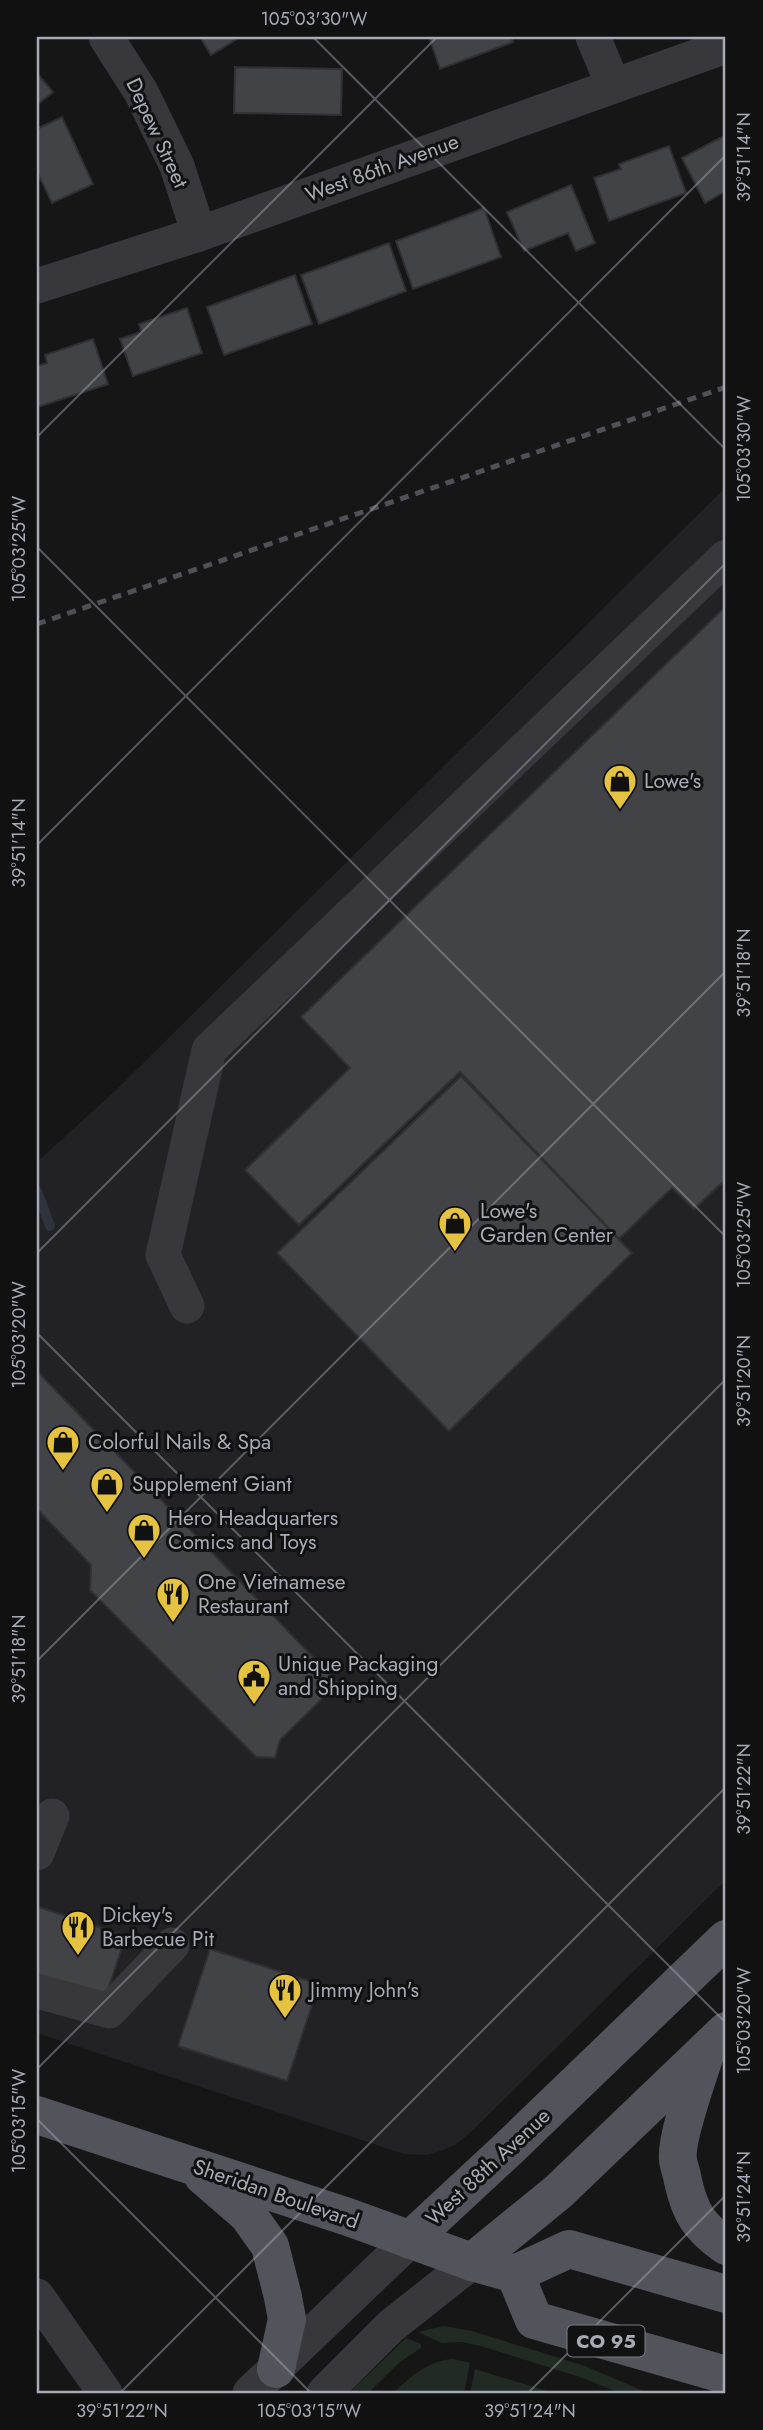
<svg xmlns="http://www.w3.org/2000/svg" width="763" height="2430" viewBox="0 0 763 2430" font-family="Jost,sans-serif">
  <rect width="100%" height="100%" fill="#161617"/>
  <polygon fill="#222224" points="726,487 726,1880 471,2132 455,2145 443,2150 428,2155 404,2154 37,2033 37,1162 115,1091"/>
  <g fill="#222a24">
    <polygon points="444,2326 472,2331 585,2366 648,2393 620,2393 583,2378 481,2346 461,2342 442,2343 418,2332"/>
    <polygon points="406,2338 421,2344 421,2348 400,2362 368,2393 349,2393"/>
    <path d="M453,2359L470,2363L464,2393H393C412,2376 427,2361 453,2359Z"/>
    <polygon points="475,2369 554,2393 470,2393"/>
  </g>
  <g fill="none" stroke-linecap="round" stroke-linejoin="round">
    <polyline stroke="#2f343c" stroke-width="10" points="37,1191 50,1226"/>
  </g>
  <g fill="#424347" stroke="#303033" stroke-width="2">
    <polygon points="200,37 240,37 211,55"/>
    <polygon points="429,37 511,37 513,42 440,69"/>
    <polygon points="235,67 342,69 341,115 234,113"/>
    <polygon points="37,73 53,92 37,105"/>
    <polygon points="62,117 93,184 52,203 37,172 37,129"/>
    <polygon points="726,135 726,191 705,203 682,158"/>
    <polygon points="669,146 686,193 609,221 594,178 621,169 619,164"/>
    <polygon points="571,185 595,243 576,251 568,233 524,251 507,212"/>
    <polygon points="484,208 501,257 413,289 396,241"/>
    <polygon points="389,243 406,291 319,324 301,275"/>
    <polygon points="295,275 312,324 224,355 207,307"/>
    <polygon points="187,308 202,353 133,376 120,339 141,332 139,324"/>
    <polygon points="93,339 108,384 38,407 37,366 47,363 45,355"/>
    <polygon points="726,606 726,1179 694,1209 672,1188 619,1239 460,1072 299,1225 245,1170 350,1068 301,1017"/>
    <polygon points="461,1076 632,1253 449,1431 277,1253"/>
    <polygon points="37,1371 338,1683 280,1740 275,1758 256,1757 90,1590 91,1565 37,1509"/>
    <polygon points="39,1907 126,1936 104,2001 37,1978 37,1913"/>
    <polygon points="210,1949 319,1984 287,2081 178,2046"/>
  </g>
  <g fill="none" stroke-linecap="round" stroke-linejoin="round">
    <g stroke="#37373c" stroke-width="35">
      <polyline points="106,37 141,92 177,166 199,234"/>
      <polyline points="593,37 613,85"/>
      <polyline points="37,286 199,234 726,46"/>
      <polyline points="187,1306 163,1255 209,1050 726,557"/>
      <polyline points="37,1853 52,1816"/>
      <polyline points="37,1991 109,2011 172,1945"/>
      <polyline points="37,2296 105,2393"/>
      <polyline points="250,2393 410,2240"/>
      <polyline points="324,2393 391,2326 472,2262"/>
    </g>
    <g stroke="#53545b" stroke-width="38">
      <path d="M706,2051C699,2075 675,2138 678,2160C679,2167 682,2174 683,2181C690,2213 699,2227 726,2246"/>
      <polyline points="37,2115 348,2217 472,2262 515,2274 569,2249 726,2294"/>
      <polyline points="203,2176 248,2215 270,2246 283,2297 287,2319 276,2369"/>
      <polyline points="410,2240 508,2149 726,1939"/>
      <polyline points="472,2262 558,2192 726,2031"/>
      <polyline points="515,2274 534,2320 726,2375"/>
    </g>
    <polyline stroke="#505157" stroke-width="5" stroke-dasharray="9 7" stroke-linecap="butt" points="37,624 726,387"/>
  </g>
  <path fill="none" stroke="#a8abb6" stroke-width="2" stroke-opacity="0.45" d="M313,37L726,450M37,437L437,37M37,547L726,1237M37,845L726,155M37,1253L726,563M37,1333L726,2023M37,1661L726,971M37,2069L726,1379M37,2119L311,2393M120,2393L726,1787M528,2393L726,2195"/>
  <defs>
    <symbol id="shop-pin" viewBox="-11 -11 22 30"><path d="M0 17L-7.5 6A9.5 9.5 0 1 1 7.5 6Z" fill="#e5c240" stroke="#111112"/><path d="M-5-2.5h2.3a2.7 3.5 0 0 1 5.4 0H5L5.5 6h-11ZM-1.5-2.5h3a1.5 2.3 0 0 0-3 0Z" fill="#111"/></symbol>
    <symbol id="restaurant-pin" viewBox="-11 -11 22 30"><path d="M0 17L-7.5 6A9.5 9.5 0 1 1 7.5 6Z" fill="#e5c240" stroke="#111112"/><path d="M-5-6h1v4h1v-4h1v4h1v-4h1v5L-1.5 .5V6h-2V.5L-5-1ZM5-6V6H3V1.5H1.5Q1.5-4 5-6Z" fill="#111"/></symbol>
    <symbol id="civic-pin" viewBox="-11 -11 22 30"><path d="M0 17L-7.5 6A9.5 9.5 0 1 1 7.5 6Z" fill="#e5c240" stroke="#111112"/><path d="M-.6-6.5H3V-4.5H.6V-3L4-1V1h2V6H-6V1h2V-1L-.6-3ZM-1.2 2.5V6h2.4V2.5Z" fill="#111"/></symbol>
  </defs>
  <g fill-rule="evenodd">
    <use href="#shop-pin" x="601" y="762" width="38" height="52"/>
    <use href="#shop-pin" x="436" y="1204" width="38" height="52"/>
    <use href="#shop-pin" x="44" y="1423" width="38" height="52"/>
    <use href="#shop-pin" x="88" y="1465" width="38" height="52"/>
    <use href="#shop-pin" x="125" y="1511" width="38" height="52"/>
    <use href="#restaurant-pin" x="154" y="1575" width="38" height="52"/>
    <use href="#civic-pin" x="235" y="1657" width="38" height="52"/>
    <use href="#restaurant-pin" x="59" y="1908" width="38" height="52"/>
    <use href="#restaurant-pin" x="266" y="1971" width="38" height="52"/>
  </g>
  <g text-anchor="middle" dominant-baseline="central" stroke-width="6" stroke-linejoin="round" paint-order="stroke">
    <rect fill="#111112" stroke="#7b7d85" stroke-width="2" x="567.5" y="2325.5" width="77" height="31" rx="5"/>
    <g font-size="19" font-weight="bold" fill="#a8abb6">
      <text x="606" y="2341">CO 95</text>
    </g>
    <g font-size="21" fill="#a8abb6" stroke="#111112">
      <text transform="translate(157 133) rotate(65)">Depew Street</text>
      <text transform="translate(382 168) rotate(-20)">West 86th Avenue</text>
      <text transform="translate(488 2167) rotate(-43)">West 88th Avenue</text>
      <text transform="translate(276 2194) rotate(19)">Sheridan Boulevard</text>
    </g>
    <g font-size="21" fill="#a8abb6" stroke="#111112" text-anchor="start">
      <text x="644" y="781">Lowe's</text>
      <text x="480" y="1211">Lowe's<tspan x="480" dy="24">Garden Center</tspan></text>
      <text x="88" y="1442">Colorful Nails &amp; Spa</text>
      <text x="132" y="1484">Supplement Giant</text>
      <text x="168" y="1518">Hero Headquarters<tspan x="168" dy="24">Comics and Toys</tspan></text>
      <text x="198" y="1582">One Vietnamese<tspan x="198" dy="24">Restaurant</tspan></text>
      <text x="278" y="1664">Unique Packaging<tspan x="278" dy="24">and Shipping</tspan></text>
      <text x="102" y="1915">Dickey's<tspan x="102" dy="24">Barbecue Pit</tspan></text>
      <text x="310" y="1990">Jimmy John's</text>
    </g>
  </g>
  <rect width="763" height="2430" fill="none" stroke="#111112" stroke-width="77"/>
  <rect x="38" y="38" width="686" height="2354" fill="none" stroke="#a8abb6" stroke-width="2.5"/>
  <g font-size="18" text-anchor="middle" fill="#a8abb6">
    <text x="314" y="25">105°03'30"W</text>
    <text transform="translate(744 157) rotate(-90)" y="6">39°51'14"N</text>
    <text transform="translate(744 449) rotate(-90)" y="6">105°03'30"W</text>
    <text transform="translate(19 549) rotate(-90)" y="6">105°03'25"W</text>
    <text transform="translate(19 843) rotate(-90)" y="6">39°51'14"N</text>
    <text transform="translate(744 973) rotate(-90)" y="6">39°51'18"N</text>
    <text transform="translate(744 1235) rotate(-90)" y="6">105°03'25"W</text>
    <text transform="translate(19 1335) rotate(-90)" y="6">105°03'20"W</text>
    <text transform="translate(744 1381) rotate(-90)" y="6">39°51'20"N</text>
    <text transform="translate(19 1659) rotate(-90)" y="6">39°51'18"N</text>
    <text transform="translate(744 1789) rotate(-90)" y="6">39°51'22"N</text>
    <text transform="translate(744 2021) rotate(-90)" y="6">105°03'20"W</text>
    <text transform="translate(19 2121) rotate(-90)" y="6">105°03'15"W</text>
    <text transform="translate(744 2197) rotate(-90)" y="6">39°51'24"N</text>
    <text x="122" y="2417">39°51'22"N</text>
    <text x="309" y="2417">105°03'15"W</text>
    <text x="530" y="2417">39°51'24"N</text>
  </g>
</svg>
